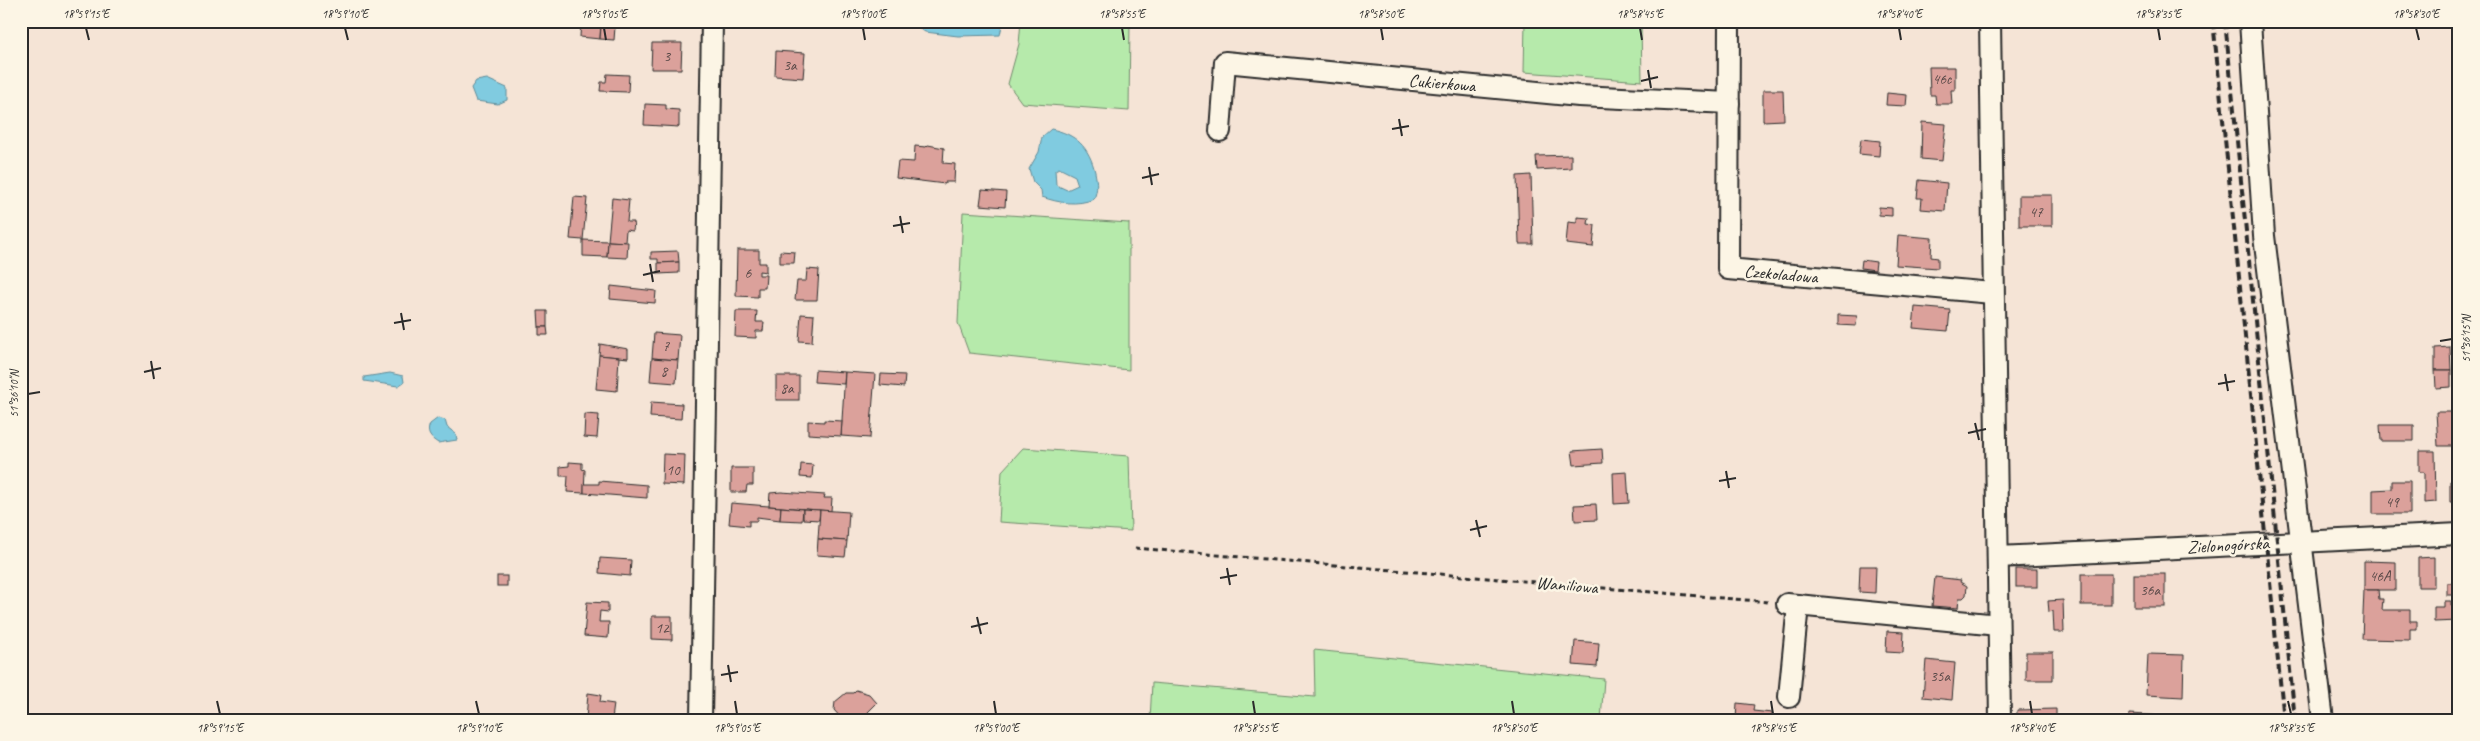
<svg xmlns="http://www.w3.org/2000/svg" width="2480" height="741" viewBox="0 0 2480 741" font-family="Caveat,sans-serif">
  <rect width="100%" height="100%" fill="#f5e4d6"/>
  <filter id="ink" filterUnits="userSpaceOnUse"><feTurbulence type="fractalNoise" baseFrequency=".02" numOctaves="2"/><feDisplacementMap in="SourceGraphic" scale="10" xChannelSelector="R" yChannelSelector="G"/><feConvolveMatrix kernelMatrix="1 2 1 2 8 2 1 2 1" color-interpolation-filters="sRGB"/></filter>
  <g filter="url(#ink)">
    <g fill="#b6eaab" stroke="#708a6b">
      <polygon points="1021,21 1130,21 1129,111 1022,103 1008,84 1019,44"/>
      <polygon points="1525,21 1641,21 1642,81 1524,72"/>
      <polygon points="963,212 1129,223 1129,370 969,353 958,323"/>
      <polygon points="1023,448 1129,456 1131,531 999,522 1002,471"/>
      <polygon points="1314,650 1604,679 1601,720 1563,718 1562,720 1150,720 1152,683 1315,697"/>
    </g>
    <g fill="#80cbe0" stroke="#5e8b98" fill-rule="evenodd">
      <polygon points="915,21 1003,21 1000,35 958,36 925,32 919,28"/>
      <polygon points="487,79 507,88 507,100 498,104 476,101 471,88 476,81"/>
      <path d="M1051,129C1076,134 1089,147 1095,172C1097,183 1098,188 1094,199C1077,206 1059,203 1042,197L1041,190L1033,182L1029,169L1039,152L1042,137ZM1059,168L1075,176L1078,185L1067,190L1056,185L1055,170Z"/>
      <polygon points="390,373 403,376 404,382 398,386 364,381 364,377"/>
      <path d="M438,418L445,420L447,427L456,434L457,440L438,443C430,438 426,433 430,424Z"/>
    </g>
    <g fill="#dba19b" stroke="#2b2b2b">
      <polygon points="581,21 601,21 600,39 580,37"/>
      <polygon points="601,21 619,21 618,27 601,26"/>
      <polygon points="601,26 615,27 614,40 600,39"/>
      <polygon points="652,43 682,43 681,69 651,69"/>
      <polygon points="776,51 805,53 803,78 775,76"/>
      <polygon points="1929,67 1955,67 1955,90 1951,90 1952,104 1936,104 1935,95 1930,95"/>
      <polygon points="607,74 629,75 628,92 600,91 601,82 606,82"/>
      <polygon points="1763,90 1783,90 1784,120 1763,121"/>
      <polygon points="1887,93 1907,95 1906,106 1886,105"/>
      <polygon points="645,104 666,105 666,109 679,110 679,127 644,125"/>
      <polygon points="1922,122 1946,124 1942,161 1921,159"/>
      <polygon points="1861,139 1880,141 1879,156 1859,154"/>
      <polygon points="928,145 944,148 943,163 955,164 954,182 945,182 945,184 896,178 898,161 914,162 915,146 926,147"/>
      <polygon points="1571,155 1571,168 1537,170 1536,156"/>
      <polygon points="1531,175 1533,244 1519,244 1517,176"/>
      <polygon points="1919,180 1947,183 1945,211 1921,209 1922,198 1917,198"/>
      <polygon points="982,190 1006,192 1005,207 980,205"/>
      <rect x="2019" y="195" width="33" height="31"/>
      <polygon points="574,197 587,198 583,240 570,239"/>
      <polygon points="612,198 629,200 627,222 634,222 633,231 626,230 625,242 608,241"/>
      <polygon points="1879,207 1892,208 1892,216 1879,215"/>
      <polygon points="1577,217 1589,218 1588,224 1595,225 1593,247 1566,244 1568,222 1577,223"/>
      <polygon points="1898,235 1932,238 1931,257 1938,258 1938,268 1896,265"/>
      <polygon points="583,240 608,241 607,257 583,256"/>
      <polygon points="608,241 628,242 627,258 607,257"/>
      <polygon points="737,250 759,250 759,263 766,263 766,272 759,271 759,275 766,275 765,288 758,288 758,297 736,296"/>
      <polygon points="678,251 679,262 658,263 658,259 651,259 651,252"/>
      <polygon points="780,251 795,252 794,263 780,263"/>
      <polygon points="1862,260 1876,262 1875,270 1861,268"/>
      <polygon points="679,262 679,273 658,274 658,263"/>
      <polygon points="807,269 819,270 817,300 795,300 797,281 806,281"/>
      <polygon points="611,286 656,291 655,303 610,299"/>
      <polygon points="1915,307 1950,310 1948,331 1913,328"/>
      <polygon points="538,311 547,311 547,327 539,327"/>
      <polygon points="736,311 757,311 756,322 764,322 763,331 756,331 756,338 735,337"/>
      <polygon points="801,314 814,315 812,342 799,341"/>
      <polygon points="1838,315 1857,316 1856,326 1838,325"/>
      <polygon points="539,327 547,327 548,335 539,335"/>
      <polygon points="654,333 680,335 678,360 652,358"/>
      <polygon points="600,344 628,349 628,358 599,355"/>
      <polygon points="2450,347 2451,370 2435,370 2435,348"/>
      <polygon points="599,355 619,357 617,391 596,389"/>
      <polygon points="652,358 678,360 676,383 650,381"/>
      <polygon points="815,370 845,372 844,384 814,382"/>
      <polygon points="2435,370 2451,370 2451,387 2436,388"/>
      <polygon points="845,372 875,374 870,438 841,436"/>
      <polygon points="881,374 905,375 904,387 880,385"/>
      <rect x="776" y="376" width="23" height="24"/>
      <polygon points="651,402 682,404 681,419 650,417"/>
      <polygon points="2436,412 2454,412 2454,446 2438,446"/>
      <polygon points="585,414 599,415 597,438 584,437"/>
      <polygon points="824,420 842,421 841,436 808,434 808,421 824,422"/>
      <polygon points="2380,425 2414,425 2414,441 2381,441"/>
      <polygon points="1602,449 1603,463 1574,465 1572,451"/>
      <polygon points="2419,451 2435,451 2436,502 2424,503 2424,472 2419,472"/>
      <polygon points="663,454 685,455 684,485 662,484"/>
      <polygon points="569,462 582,463 582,469 585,470 584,493 567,492 568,476 560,476 560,467 569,466"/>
      <polygon points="801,464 813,465 812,478 800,477"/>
      <polygon points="2456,467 2459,467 2459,502 2450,502 2450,481 2456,481"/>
      <polygon points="731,468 753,468 753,485 747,485 746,492 731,492"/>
      <polygon points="1627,472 1629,503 1614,504 1613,473"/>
      <polygon points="599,481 647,485 647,498 584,493 584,484 599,484"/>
      <polygon points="2392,481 2410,481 2410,514 2373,514 2373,490 2392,489"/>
      <polygon points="781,492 825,495 824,498 832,498 831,511 769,506 770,493"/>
      <polygon points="731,503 781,507 780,520 757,517 757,521 749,521 749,526 729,524"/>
      <polygon points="1596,504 1597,520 1575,521 1574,505"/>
      <polygon points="781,507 803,509 802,521 780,520"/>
      <polygon points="803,509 820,510 819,520 803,519"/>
      <polygon points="820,510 849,512 847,541 818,539"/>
      <polygon points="818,539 847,541 845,557 817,555"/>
      <polygon points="2434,557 2434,587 2418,587 2418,558"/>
      <polygon points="600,558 631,560 630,576 599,573"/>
      <polygon points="2364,561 2396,562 2396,590 2364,590"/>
      <polygon points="1860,566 1876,566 1875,593 1859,592"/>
      <rect x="2016" y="569" width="21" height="18"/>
      <rect x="2081" y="574" width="30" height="31"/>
      <rect x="2134" y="574" width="31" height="33"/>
      <rect x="497" y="576" width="10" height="10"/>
      <polygon points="1935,577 1961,580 1960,582 1967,586 1966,595 1963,598 1959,598 1958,608 1932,606"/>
      <rect x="2447" y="583" width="12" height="12"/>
      <polygon points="2364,590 2378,590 2379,599 2383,599 2382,610 2410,610 2410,621 2417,621 2417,629 2410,629 2410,640 2362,639"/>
      <polygon points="2063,600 2064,632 2054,632 2053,611 2049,612 2048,601"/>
      <polygon points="2444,601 2451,601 2451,606 2459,606 2459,621 2434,622 2434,607 2444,607"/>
      <polygon points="587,602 608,603 608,612 600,611 599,622 609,622 608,638 584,636"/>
      <polygon points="652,616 672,616 672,640 652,639"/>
      <polygon points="1887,631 1904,632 1903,653 1886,652"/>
      <polygon points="1575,641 1599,643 1597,667 1573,665"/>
      <rect x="2026" y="652" width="27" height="28"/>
      <polygon points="2148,654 2184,655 2183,697 2146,695"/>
      <polygon points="1926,660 1955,663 1952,700 1923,697"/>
      <polygon points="856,690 869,694 877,703 868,712 867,720 843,720 834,710 835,702 846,693 853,693"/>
      <polygon points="588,693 601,695 600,702 614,704 612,719 586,720"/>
      <polygon points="1737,703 1754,705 1753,711 1772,713 1772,720 1736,720"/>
      <polygon points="2056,709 2056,719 2017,720 2017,710"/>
      <polygon points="2130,714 2164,716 2164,720 2129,720"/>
      <polygon points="1805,715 1821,716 1821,720 1805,720"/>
    </g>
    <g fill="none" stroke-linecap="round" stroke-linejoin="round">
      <defs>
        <g id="minor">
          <polyline points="1729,21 1728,269 1992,293"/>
          <polyline points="1990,21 2000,720"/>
          <polyline points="2250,21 2264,236 2323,720"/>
          <polyline points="1220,131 1225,62 1579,96 1729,103"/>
          <polyline points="1998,557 2459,534"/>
          <polyline points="1787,604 1998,625"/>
          <polyline points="1789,697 1798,605"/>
          <polyline points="701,720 712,21"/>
        </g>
      </defs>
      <use href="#minor" stroke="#2b2b2b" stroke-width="24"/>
      <polyline stroke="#2b2b2b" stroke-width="3" stroke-dasharray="5 4" stroke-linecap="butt" points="1135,548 1769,602"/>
      <use href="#minor" stroke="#fcf5e5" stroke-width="20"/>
      <g stroke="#2b2b2b" stroke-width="4" stroke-dasharray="8 4" stroke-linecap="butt">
        <polyline points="2213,21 2284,720"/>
        <polyline points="2225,21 2295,720"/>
      </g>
    </g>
  </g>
  <path fill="none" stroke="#2b2b2b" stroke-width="2" d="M86,28L89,40M345,28L348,40M604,28L606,40M863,28L865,40M1122,28L1124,40M1381,28L1383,40M1640,28L1642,40M1899,28L1901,40M2158,28L2160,40M2416,28L2419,40M1648,70L1651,88M1641,81L1658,77M1399,119L1402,136M1392,129L1409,126M1149,167L1152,185M1142,178L1159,174M900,216L903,233M893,226L910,223M650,264L653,282M643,275L660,271M401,313L404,330M394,323L411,320M2440,341L2452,339M151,361L154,379M144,372L161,368M2225,374L2228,391M2218,384L2235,381M28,394L40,392M1975,423L1979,440M1968,433L1986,429M1726,471L1729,488M1719,481L1736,478M1476,520L1480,537M1470,530L1487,526M1227,568L1230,585M1220,578L1237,575M977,617L981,634M971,627L988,623M728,665L731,682M721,675L738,672M217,701L220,714M476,701L479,714M735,701L737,714M994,701L996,714M1253,701L1255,714M1512,701L1514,714M1771,701L1773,714M2030,701L2032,714M2288,701L2291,714"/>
  <g text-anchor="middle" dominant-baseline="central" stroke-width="5" stroke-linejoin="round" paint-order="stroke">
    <g font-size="15" fill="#574847">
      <text x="667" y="56">3</text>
      <text x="790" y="65">3a</text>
      <text x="1942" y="79">46c</text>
      <text x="2036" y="212">47</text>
      <text x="748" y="273">6</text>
      <text x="666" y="346">7</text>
      <text x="664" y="371">8</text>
      <text x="787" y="388">8a</text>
      <text x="673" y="470">10</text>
      <text x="2392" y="502">49</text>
      <text x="2380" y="576">46A</text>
      <text x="2150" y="590">36a</text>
      <text x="662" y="628">12</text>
      <text x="1940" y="676">35a</text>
    </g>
    <g font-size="18" fill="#2b2b2b" stroke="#fcf5e5">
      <text transform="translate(1442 83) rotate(5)">Cukierkowa</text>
      <text transform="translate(1781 274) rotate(5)">Czekoladowa</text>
      <text transform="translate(2228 545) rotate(-3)">Zielonogórska</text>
      <text transform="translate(1567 585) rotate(5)">Waniliowa</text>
    </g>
  </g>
  <rect width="2480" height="741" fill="none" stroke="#fcf5e5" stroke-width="55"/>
  <rect x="28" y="28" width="2424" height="686" fill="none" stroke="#2b2b2b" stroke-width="2"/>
  <g font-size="12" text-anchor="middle" fill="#2b2b2b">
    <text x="86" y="18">18°59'15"E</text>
    <text x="345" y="18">18°59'10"E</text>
    <text x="604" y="18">18°59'05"E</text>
    <text x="863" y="18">18°59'00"E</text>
    <text x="1122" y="18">18°58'55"E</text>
    <text x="1381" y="18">18°58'50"E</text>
    <text x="1640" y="18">18°58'45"E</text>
    <text x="1899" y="18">18°58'40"E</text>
    <text x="2158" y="18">18°58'35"E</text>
    <text x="2416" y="18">18°58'30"E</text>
    <text transform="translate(2466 339) rotate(-90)" y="4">51°36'15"N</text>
    <text transform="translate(14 394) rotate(-90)" y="4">51°36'10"N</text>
    <text x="220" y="732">18°59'15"E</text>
    <text x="479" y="732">18°59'10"E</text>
    <text x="737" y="732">18°59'05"E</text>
    <text x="996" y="732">18°59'00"E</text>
    <text x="1255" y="732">18°58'55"E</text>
    <text x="1514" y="732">18°58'50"E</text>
    <text x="1773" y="732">18°58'45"E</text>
    <text x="2032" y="732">18°58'40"E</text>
    <text x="2291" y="732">18°58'35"E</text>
  </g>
</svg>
